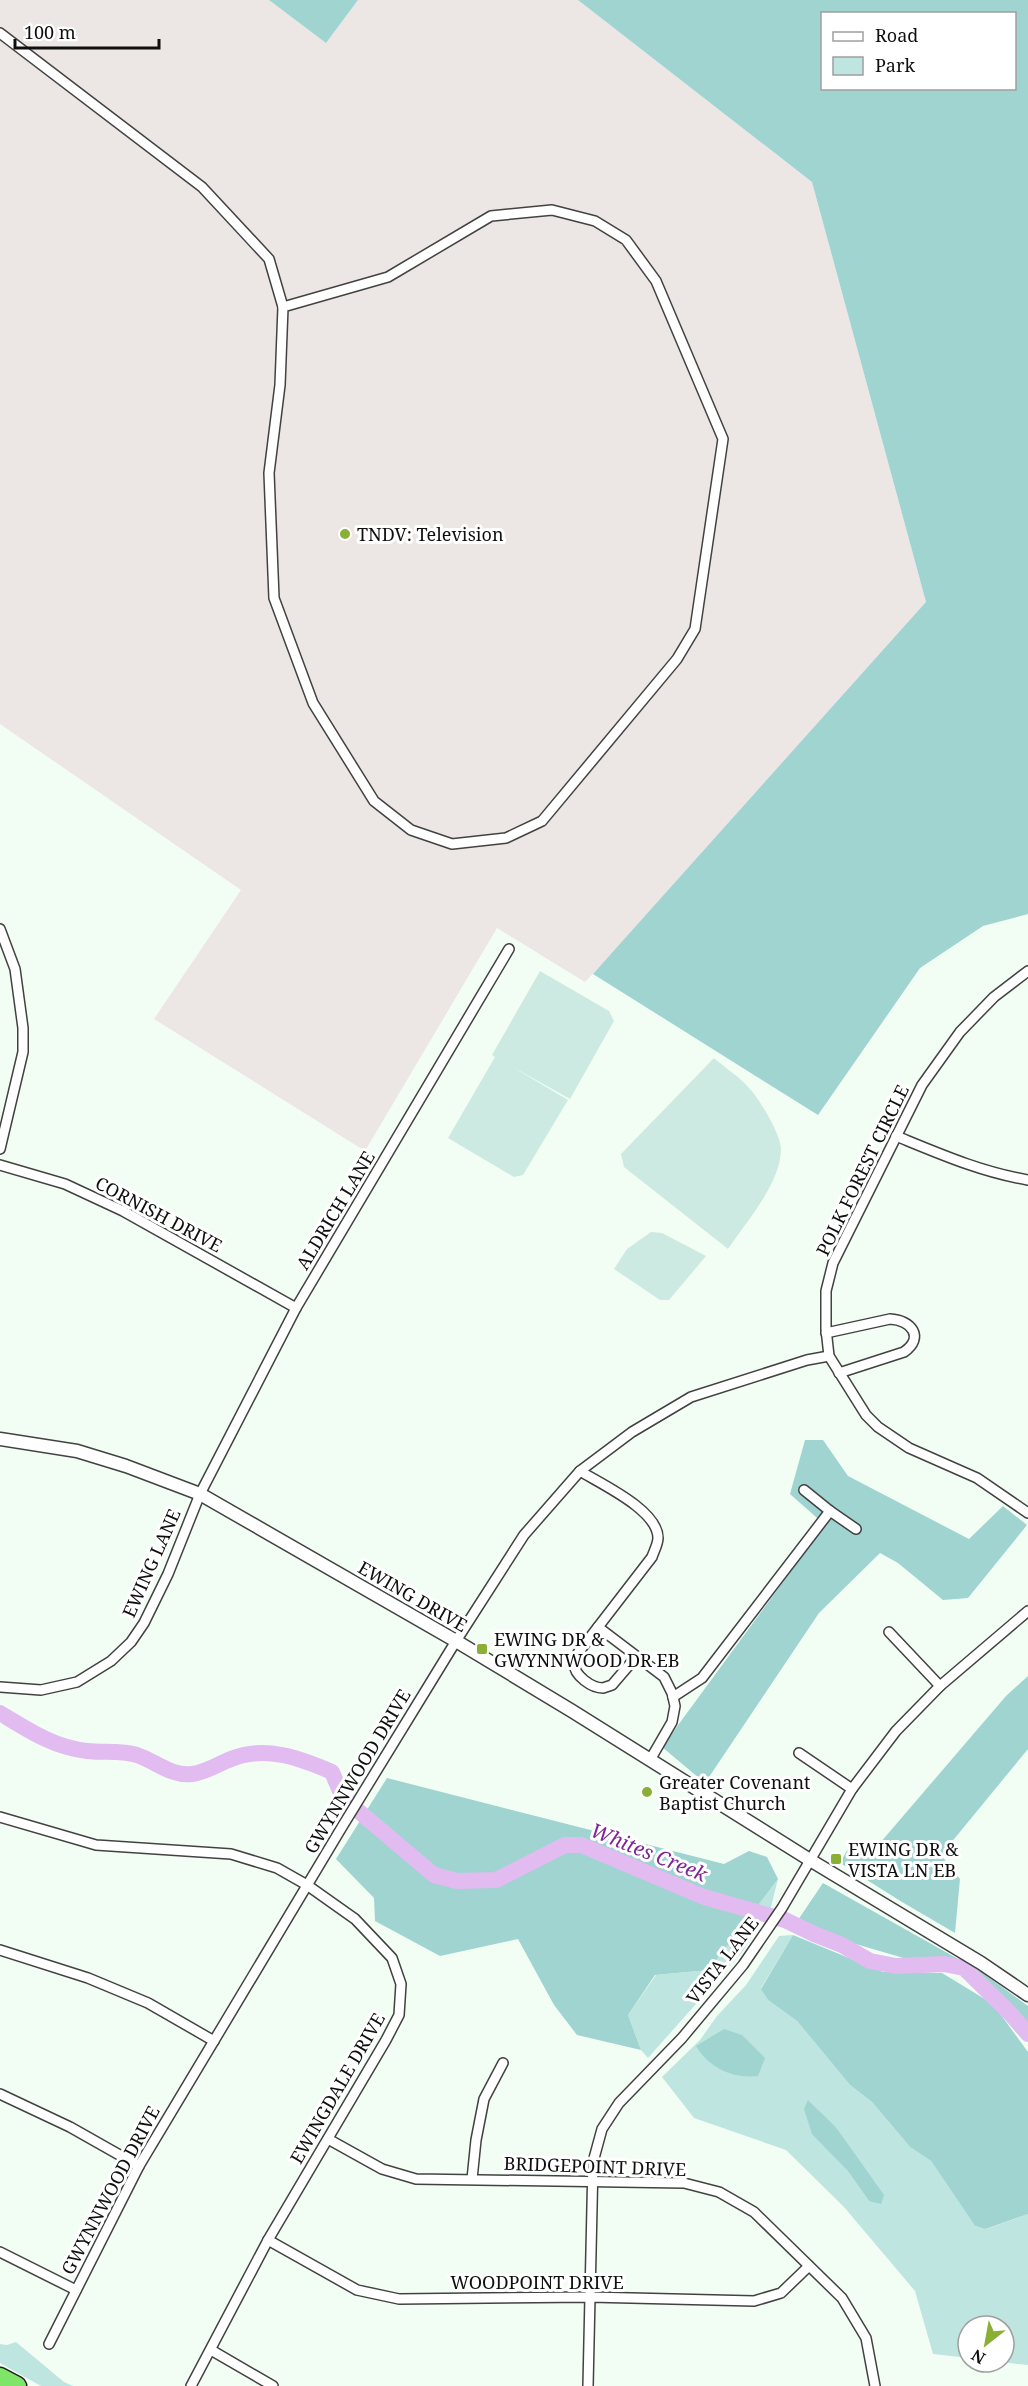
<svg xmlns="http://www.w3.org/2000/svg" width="1028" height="2386" viewBox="0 0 1028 2386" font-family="'Noto Serif',serif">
  <rect width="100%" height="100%" fill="#f2fef4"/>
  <polygon fill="#ece6e4" points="0,0 269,0 326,43 358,0 578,0 812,182 926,602 786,770 585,982 497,928 365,1151 154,1019 241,890 0,724"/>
  <g fill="#bee5df" fill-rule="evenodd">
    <polygon points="778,1879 771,1907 743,1951 648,2058 641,2050 628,2015 656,1975 709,1970"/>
    <path d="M793,1935L761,1988L768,2000L797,2021L850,2085L872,2102L910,2147L931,2161L975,2226L987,2229L1028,2214V2365L1001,2362H1004V2326H968V2358L933,2354L915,2291L844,2207L786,2150L694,2118L662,2077L700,2040L717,2016L746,1985L779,1936ZM808,2100L835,2126L870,2179L869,2201L847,2170Z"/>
    <polygon points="16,2342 64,2382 73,2386 41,2386 0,2363 0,2344 7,2345"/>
  </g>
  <g fill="#9fd4d0" fill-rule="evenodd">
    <polygon points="269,0 358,0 326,43"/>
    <path d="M578,0H1028V914L983,926L920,968L818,1115L593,974L926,602L812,182ZM822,14H1014V88H822Z"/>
    <polygon points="805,1440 823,1440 848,1476 969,1539 1003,1506 1027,1525 968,1598 943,1600 898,1563 880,1553 819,1613 705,1783 662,1747 825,1525 790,1494"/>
    <polygon points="1028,1676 1028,1749 941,1855 960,1879 955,1933 902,1902 840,1863 852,1841 874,1850 1006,1696"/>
    <polygon points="387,1778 724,1864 749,1851 767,1857 778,1879 709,1970 655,1975 628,2015 641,2050 577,2035 554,2005 518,1939 440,1956 375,1921 374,1898 336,1859"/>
    <polygon points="823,1883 983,1973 1028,2006 1028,2023 983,1977 956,1962 907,1959 842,1940 798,1920"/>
    <polygon points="793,1935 883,1972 942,1973 993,2004 1028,2052 1028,2214 986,2229 975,2226 931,2161 910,2147 872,2102 850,2085 797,2021 768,2000 761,1989"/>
    <path d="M724,2029L742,2035L765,2058L758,2076C733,2079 709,2068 696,2046Z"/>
    <polygon points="808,2100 835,2126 884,2195 881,2204 869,2201 847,2170 812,2134 804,2109"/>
  </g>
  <g fill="#cceae1">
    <polygon points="540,971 609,1011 614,1021 570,1099 511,1066 568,1100 523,1175 514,1177 448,1138 495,1057 492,1055"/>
    <path d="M714,1058C725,1068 740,1077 749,1088C759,1098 781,1135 781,1149C781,1183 746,1222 728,1249L624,1167L621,1154Z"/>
    <polygon points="651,1232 662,1233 706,1256 669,1300 660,1300 614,1269 627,1249"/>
  </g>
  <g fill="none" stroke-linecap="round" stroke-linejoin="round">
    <path stroke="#e2bbf0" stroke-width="16" d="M0,1713C28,1730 53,1747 87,1751C104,1753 120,1750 137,1755C155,1761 172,1777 192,1774C207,1772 218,1764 231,1759C265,1745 300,1758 332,1772L343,1798L434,1875L457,1881L496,1880L565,1845H581L704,1897L785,1920L814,1934L842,1945L870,1961L896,1966L944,1964L964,1968L1009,2012L1028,2034"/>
    <defs>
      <g id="minor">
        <polyline points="0,33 202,187 269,259 283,307"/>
        <polygon points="552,210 595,221 626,240 656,281 723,439 695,629 677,659 542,821 506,838 452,844 411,830 374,801 313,703 274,598 269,473 280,385 283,307 388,277 491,216"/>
        <polyline points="0,929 15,969 23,1028 23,1052 0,1149"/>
        <polyline points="1028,971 994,997 960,1032 922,1085 833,1263 826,1291 826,1329 829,1356 866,1415 878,1427 909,1448 977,1478 1028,1513"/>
        <path d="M896,1136C940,1154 981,1172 1028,1180"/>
        <polyline points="0,1165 65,1184 123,1211 296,1308"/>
        <path d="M826,1333L890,1319C911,1320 925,1337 904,1352L839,1373"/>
        <path d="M580,1471C601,1484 658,1510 658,1538C658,1544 654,1551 652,1557L578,1653C577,1656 574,1659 574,1663C574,1676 592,1688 603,1688L612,1685L636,1657"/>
        <polyline points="804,1490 830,1511"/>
        <polyline points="598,1627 664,1677 672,1693 675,1706 672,1722 650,1760"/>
        <polyline points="889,1632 940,1686"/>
        <polyline points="0,1687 41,1690 77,1682 111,1661 131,1642 144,1623 168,1574 200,1494 296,1308 509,949"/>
        <polyline points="673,1697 702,1678 830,1511 856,1529"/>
        <polyline points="799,1753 852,1789"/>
        <polyline points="0,1817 96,1845 231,1854 277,1868 307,1885 355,1919 392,1958 401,1984 399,2015 386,2040 268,2240 191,2386"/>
        <polyline points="0,1950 88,1978 148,2003 214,2041"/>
        <polyline points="0,2094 70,2127 139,2166"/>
        <polyline points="328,2139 382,2169 416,2179 684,2183 719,2192 754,2212 842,2298 866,2338 875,2386"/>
        <polyline points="472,2179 476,2140 484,2099 503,2063"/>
        <polyline points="268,2240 357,2290 399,2299 590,2297 754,2301 781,2293 809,2266"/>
        <polyline points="0,2252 76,2290"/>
        <polyline points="49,2344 139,2166 342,1827 456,1641 524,1535 580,1471 632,1432 691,1397 807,1360 829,1356"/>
        <polyline points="211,2350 273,2386"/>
        <polyline points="588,2386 593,2162 602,2129 619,2103 682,2038 743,1965 782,1908 852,1789 896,1731 940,1686 1028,1611"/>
      </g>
      <polyline id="tertiary" points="0,1439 77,1451 126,1466 200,1494 456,1641 572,1711 810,1860 981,1963 1028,1995"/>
      <polyline id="motorway" points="0,2377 17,2386"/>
    </defs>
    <use href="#minor" stroke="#424242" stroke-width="12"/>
    <use href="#tertiary" stroke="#424242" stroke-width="15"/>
    <use href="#motorway" stroke="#202020" stroke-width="21"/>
    <use href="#minor" stroke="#fff" stroke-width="9"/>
    <use href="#tertiary" stroke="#fff" stroke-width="12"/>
    <use href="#motorway" stroke="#7fe568" stroke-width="18"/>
  </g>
  <g fill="#89b035" stroke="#fff" stroke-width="2">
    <circle cx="345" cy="534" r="6"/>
    <rect x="476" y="1643" width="12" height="12" rx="3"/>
    <circle cx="647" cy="1792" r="6"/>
    <rect x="830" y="1853" width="12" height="12" rx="3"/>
  </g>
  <g text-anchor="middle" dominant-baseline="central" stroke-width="6" stroke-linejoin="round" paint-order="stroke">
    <g font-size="18" fill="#0f0f0f" stroke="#fff" text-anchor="start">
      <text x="357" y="534">TNDV: Television</text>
      <text x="494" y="1639">EWING DR &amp;<tspan x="494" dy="21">GWYNNWOOD DR EB</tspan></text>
      <text x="659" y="1782">Greater Covenant<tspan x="659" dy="21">Baptist Church</tspan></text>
      <text x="848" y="1849">EWING DR &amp;<tspan x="848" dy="21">VISTA LN EB</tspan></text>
    </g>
    <g font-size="18" fill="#0f0f0f" stroke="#fff">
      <text transform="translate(862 1170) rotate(-64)">POLK FOREST CIRCLE</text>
      <text transform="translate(335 1210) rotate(-59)">ALDRICH LANE</text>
      <text transform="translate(159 1214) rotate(28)">CORNISH DRIVE</text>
      <text transform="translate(151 1563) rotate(-66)">EWING LANE</text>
      <text transform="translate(413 1596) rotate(30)">EWING DRIVE</text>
      <text transform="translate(357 1771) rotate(-59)">GWYNNWOOD DRIVE</text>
      <text transform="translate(722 1960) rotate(-52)">VISTA LANE</text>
      <text transform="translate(337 2088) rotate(-60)">EWINGDALE DRIVE</text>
      <text transform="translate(595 2166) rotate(2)">BRIDGEPOINT DRIVE</text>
      <text transform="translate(110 2190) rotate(-62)">GWYNNWOOD DRIVE</text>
      <text x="537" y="2282">WOODPOINT DRIVE</text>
    </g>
    <g font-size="20" font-style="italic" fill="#7e2594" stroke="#fff">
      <text transform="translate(649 1852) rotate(22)">Whites Creek</text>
    </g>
  </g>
  <rect x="821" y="12" width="195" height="78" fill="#ffffff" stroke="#9f9f9f" stroke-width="1.5"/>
  <rect x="833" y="32" width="30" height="9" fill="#ffffff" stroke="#9f9f9f" stroke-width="1.5"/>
  <text x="875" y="42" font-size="18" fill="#0f0f0f">Road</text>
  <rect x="833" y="57" width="30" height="18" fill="#bee5df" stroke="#9f9f9f" stroke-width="1.5"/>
  <text x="875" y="72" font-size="18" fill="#0f0f0f">Park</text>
  <g transform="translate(986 2344) rotate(211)"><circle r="28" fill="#ffffff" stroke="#9f9f9f" stroke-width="1.5"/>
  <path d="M0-4.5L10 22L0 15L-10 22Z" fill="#89b035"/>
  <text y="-9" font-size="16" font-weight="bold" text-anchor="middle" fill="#0f0f0f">N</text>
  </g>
  <path d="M15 39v9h144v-9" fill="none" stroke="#0f0f0f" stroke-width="3"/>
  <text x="24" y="39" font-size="18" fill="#0f0f0f" stroke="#ffffff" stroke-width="4.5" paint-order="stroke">100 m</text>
</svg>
